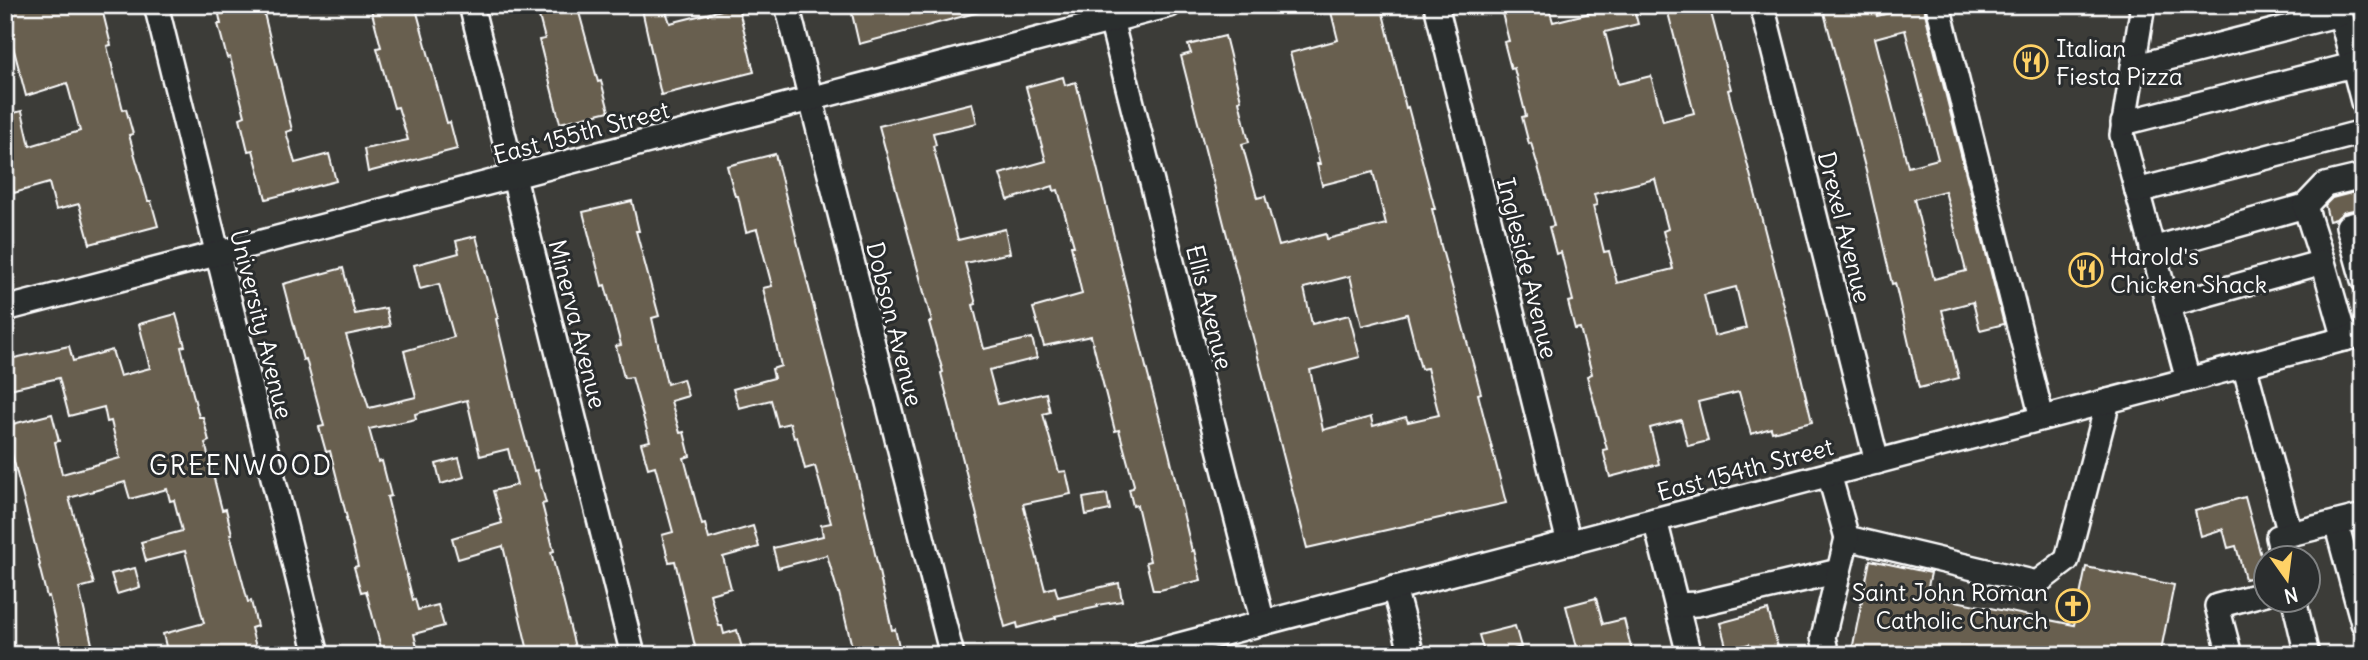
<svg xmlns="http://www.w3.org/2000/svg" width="2368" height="660" viewBox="0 0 2368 660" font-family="Delius,sans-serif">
  <rect width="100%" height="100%" fill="#3c3c38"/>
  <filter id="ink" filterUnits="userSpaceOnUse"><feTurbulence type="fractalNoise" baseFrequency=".0143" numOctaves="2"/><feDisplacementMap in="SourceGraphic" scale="14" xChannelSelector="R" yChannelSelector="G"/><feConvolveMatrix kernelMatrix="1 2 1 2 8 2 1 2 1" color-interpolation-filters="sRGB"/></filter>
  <g filter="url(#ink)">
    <g fill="#675e4f" stroke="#fff" stroke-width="2" fill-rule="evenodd">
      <polygon points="5,5 101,5 111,45 107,46 123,110 126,109 133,134 129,135 148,201 151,201 158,226 90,244 79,204 56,210 49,183 14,193 5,160 5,115 22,111 30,146 80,131 67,83 26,96 5,16"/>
      <polygon points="217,5 262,5 292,130 286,132 295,163 329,154 336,181 266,199 253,150 248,151 240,118 245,116 230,57 227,58 218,24 221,24"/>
      <polygon points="370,5 415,5 447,123 450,122 457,149 368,172 364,149 408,140 398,107 394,108 384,73 377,48 381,47"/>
      <polygon points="536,5 577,5 598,82 601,81 609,111 560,123 539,40 545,39"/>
      <polygon points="641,5 664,5 670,23 738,6 754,72 661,95"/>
      <polygon points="850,5 982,5 983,11 859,44"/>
      <path d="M1339,5H1381L1406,108L1408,107L1435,209H1432L1441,246L1481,393L1478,394L1506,503L1307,548L1181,56L1191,53L1188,45L1225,36L1241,100L1239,101L1249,142L1242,144L1257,198L1265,196L1279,246L1326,234L1327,239L1386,224L1373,172L1322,185L1317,164H1320L1290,53L1338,40L1330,8ZM1350,276L1362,326L1407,314L1421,369L1427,368L1439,415L1408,422L1406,417L1373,426L1371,417L1323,430L1310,370L1360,357L1349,315L1312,324L1304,288Z"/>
      <path d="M1500,5H1548L1553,22L1598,11L1633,5L1638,24L1605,32L1618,84L1651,76L1663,121L1694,113L1666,5H1709L1731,89L1728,90L1777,277L1812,422L1772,432L1771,428L1751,434L1739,392L1698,402L1708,441L1688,446L1681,420L1650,428L1659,464L1610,477L1603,450L1607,449L1587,376L1592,374L1580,328L1575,329L1568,302L1573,301L1561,252L1556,254L1549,227L1554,226L1542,180L1531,143L1529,144L1522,117L1526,116L1514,68L1511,69L1504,42L1509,41ZM1655,179L1668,229L1663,231L1673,269L1617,283L1609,251L1604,252L1593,206L1597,205L1594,194ZM1736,287L1746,328L1714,336L1704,295Z"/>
      <path d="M1822,5H1874L1877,16L1923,5L2004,324L1980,330L1973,302L1942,310L1959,378L1919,388L1895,283L1892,284L1866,171ZM1905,30L1938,159L1908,167L1875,38ZM1945,191L1966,271L1934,279L1914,199Z"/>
      <polygon points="1063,77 1065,85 1076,82 1148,375 1169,453 1192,551 1194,550 1201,580 1160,590 1153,590 1146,562 1150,561 1137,505 1133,506 1129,489 1133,488 1134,485 1119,430 1115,431 1091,336 1044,346 1033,308 1082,294 1071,246 1074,246 1058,190 1054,191 1053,186 1008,200 1000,174 1046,161 1026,87"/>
      <polygon points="972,103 977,123 933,133 936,145 933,146 958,240 1005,229 1010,253 965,263 976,304 973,305 984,349 1032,338 1037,358 989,370 998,404 1046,393 1050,412 1043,414 1059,472 1066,471 1071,494 1023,504 1045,590 1055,587 1058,597 1119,583 1122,601 1097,605 1098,607 1055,616 1056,618 1018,628 1017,623 1005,627 941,373 943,372 929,322 932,322 879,126"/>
      <polygon points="775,154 865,509 892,630 895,629 901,655 854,655 839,593 838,593 827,555 778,568 773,548 823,536 821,525 831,523 815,466 805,469 797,437 794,438 790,423 778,426 771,400 739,408 733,389 774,378 772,369 781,366 763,288 772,286 757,229 746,232 738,196 735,196 727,166"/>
      <polygon points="2363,190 2363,208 2344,212 2336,219 2329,221 2325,205 2332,198"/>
      <polygon points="632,201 639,231 636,231 659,316 652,318 667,384 683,379 688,396 671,401 680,433 684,432 690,456 684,458 702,525 705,524 709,539 753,526 759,547 723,557 731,588 710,594 719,626 722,626 724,634 737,630 742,648 715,655 697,655 675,561 669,562 662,535 673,532 655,466 648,468 641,443 650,441 632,377 624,378 616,346 621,345 605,285 602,286 583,212"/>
      <polygon points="476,236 498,318 496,319 518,412 534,471 537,470 546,503 542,504 554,551 551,552 577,655 529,655 503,546 458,559 452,538 502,523 493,491 517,485 508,449 480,456 467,400 415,414 416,419 369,429 378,462 382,461 391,496 387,497 413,600 415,599 418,610 438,605 444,626 414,634 419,655 383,655 366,591 361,592 354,567 358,566 346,518 347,518 330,451 326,452 319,427 324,426 306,359 303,360 283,284 343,268 355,314 386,308 390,326 346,335 369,408 416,397 404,351 454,337 439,284 420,289 414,265 459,253 456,241"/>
      <polygon points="176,314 185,346 181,347 199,417 203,417 209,441 205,443 222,510 226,509 232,534 230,534 248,602 251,601 257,626 251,628 258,655 168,655 163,634 204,623 185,551 146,561 141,542 182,531 174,500 170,501 167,489 130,499 125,482 69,498 94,584 79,588 92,644 62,651 49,596 47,597 39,566 40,565 5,426 52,414 59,441 55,442 62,474 120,458 111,421 107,422 104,407 69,416 59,378 5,390 5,360 69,346 73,361 112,350 120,376 150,368 139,324"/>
      <polygon points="459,458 464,477 441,484 436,464"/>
      <polygon points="1107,494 1110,510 1086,515 1083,498"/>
      <polygon points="2245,497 2266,574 2245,579 2236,546 2228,548 2223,529 2201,536 2195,511"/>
      <polygon points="1870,560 1931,573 1926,595 2074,625 2086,567 2174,585 2160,655 1851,655"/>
      <polygon points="135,568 140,587 117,594 111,574"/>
      <polygon points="1596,598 1603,624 1624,619 1633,655 1579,655 1566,606"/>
      <polygon points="1768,610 1780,655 1752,655 1749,644 1727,650 1720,623"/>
      <polygon points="1515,626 1521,647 1514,649 1516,655 1485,655 1479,635"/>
    </g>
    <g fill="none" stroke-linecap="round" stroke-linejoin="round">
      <defs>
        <g id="minor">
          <polyline points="156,5 317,655"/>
          <polyline points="471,5 633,655"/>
          <polyline points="787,5 952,655"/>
          <polyline points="1436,5 1569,543"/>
          <polyline points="1762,5 1877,462"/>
          <polyline points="1938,5 2042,418"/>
          <polyline points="2140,5 2142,11 2122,135 2188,380"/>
          <polyline points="2338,5 2363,102"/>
          <polyline points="1108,8 1263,623"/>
          <polyline points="2133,67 2340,14"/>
          <polyline points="2123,123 2353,65"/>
          <polyline points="2137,191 2363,132"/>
          <polyline points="2363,222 2348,226 2363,280"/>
          <polyline points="2152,249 2305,206"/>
          <polyline points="2323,262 2305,206 2325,185 2363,176"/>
          <polyline points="2168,305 2323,262 2345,339"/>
          <polyline points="5,309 1170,5"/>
          <polyline points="2244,365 2290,534"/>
          <polyline points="1829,474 1847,538 2037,583 2067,560 2108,401"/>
          <polyline points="1655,520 1689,655"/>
          <polyline points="2336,523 2363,623"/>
          <polyline points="2283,558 2278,537 2363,516"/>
          <polyline points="1394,588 1412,655"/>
          <polyline points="2294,600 2307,655"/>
          <polyline points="1677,605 1697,604 1839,571"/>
          <polyline points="1141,655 2363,334"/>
          <polyline points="1827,655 1823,637 1847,538"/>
          <polyline points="2230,655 2217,606 2266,593"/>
        </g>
      </defs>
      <use href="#minor" stroke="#fff" stroke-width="28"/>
      <use href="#minor" stroke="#2a2d2e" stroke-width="23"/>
    </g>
  </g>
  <defs>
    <symbol id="restaurant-ring" viewBox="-11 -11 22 22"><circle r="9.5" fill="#2a2d2e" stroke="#ffd166" stroke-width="1.5"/><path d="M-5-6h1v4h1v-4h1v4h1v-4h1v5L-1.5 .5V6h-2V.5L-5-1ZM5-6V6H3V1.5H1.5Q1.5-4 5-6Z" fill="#ffd166"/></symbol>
    <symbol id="church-ring" viewBox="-11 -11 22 22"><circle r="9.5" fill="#2a2d2e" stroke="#ffd166" stroke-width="1.5"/><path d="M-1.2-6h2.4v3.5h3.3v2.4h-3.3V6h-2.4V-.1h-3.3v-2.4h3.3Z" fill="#ffd166"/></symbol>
  </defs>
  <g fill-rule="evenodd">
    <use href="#restaurant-ring" x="2012" y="43" width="38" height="38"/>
    <use href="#restaurant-ring" x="2067" y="251" width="38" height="38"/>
    <use href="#church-ring" x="2054" y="587" width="38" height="38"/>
  </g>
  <g text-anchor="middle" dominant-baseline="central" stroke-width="6" stroke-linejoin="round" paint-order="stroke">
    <g font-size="24" fill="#fff" stroke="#2a2d2e" text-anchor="start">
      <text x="2056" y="48">Italian<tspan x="2056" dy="28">Fiesta Pizza</tspan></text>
      <text x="2110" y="256">Harold's<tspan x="2110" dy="28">Chicken Shack</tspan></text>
      <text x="2048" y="592" text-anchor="end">Saint John Roman<tspan x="2048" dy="28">Catholic Church</tspan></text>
    </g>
    <g font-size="24" fill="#fff" stroke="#2a2d2e">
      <text transform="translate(581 132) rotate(-15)">East 155th Street</text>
      <text transform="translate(1845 227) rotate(76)">Drexel Avenue</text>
      <text transform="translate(1528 268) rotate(76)">Ingleside Avenue</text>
      <text transform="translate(1210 307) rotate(76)">Ellis Avenue</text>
      <text transform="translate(262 324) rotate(76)">University Avenue</text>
      <text transform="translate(578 324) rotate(76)">Minerva Avenue</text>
      <text transform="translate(895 324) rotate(76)">Dobson Avenue</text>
      <text transform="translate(1745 469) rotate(-15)">East 154th Street</text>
    </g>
    <g font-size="26" letter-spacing="2" fill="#fff" stroke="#2a2d2e">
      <text x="241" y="465">GREENWOOD</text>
    </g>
  </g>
  <rect width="2368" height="660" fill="none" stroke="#2a2d2e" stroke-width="28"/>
  <rect x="14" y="14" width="2340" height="632" fill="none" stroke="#fff" stroke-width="2.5" filter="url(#ink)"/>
  <g transform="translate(2287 579) rotate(166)"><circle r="33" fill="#2a2d2e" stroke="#7f8182" stroke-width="2"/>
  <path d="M0-5L12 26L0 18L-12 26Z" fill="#ffd166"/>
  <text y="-10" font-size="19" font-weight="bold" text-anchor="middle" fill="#ffffff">N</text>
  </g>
</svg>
